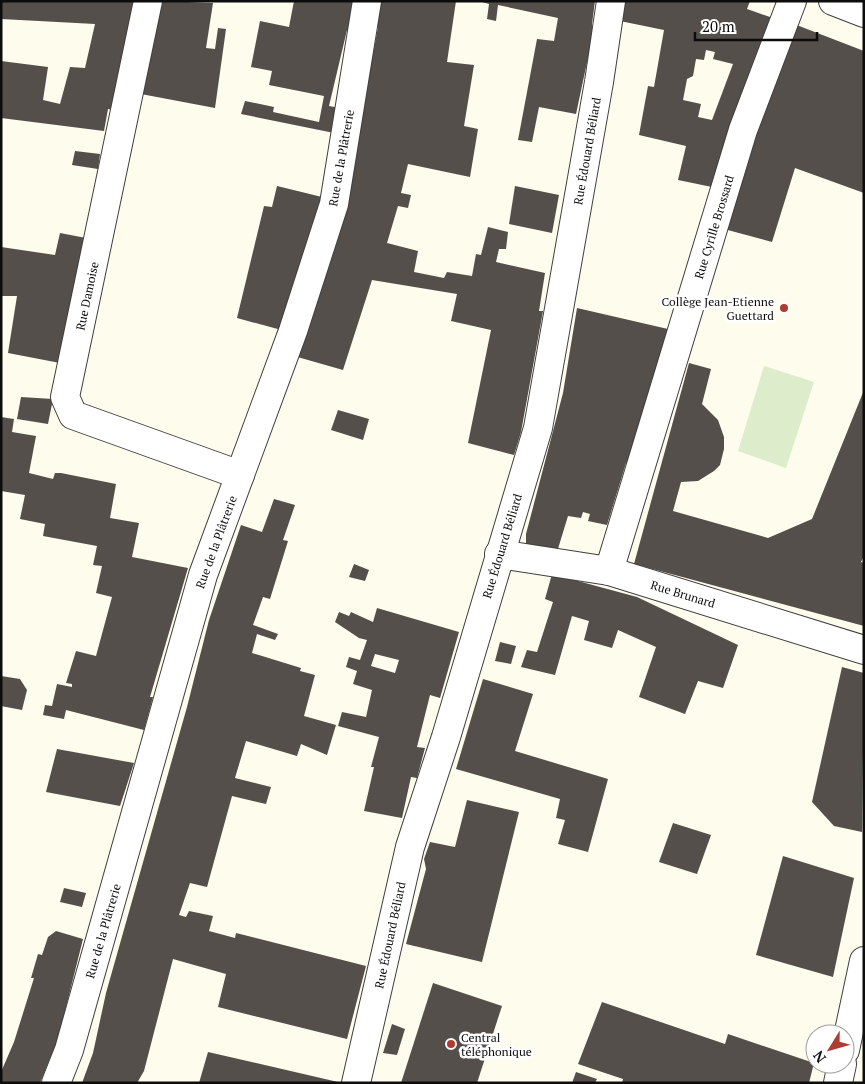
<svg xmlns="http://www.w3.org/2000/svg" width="865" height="1084" viewBox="0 0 865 1084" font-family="'PT Serif',serif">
  <rect width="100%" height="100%" fill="#fdfced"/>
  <polygon fill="#ddeccb" points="764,366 814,382 786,468 738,451"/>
  <g fill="#544f4a" fill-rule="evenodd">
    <polygon points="1,1 136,1 113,110 108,109 104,131 1,118 1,61 48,67 43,100 60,104 70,67 85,68 95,24 1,19"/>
    <polygon points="161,1 213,3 206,48 215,49 218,28 226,29 215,108 141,94"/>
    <polygon points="294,1 356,1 351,30 347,30 329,106 340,108 334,133 241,114 245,101 274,107 273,112 319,122 324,96 269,85 272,71 251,67 260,21 289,27"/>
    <polygon points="378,1 456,1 447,62 474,65 464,126 478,129 470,177 408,164 401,193 411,195 408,208 398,206 387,243 418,251 414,272 444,278 447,272 472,276 476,254 481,255 488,227 508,232 506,249 499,249 496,262 545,273 539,311 543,311 521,432 514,455 468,443 491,330 451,321 457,294 372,280 343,370 294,356 355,154 378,27 374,26"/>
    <polygon points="479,1 595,1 592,24 593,34 576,114 539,107 532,142 518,140 537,39 554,41 558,18 498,5 496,21 487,19 489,4"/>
    <path d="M622,1H750L747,9L773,18L730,124L736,126L712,187L678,180L686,146L639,135L648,86L654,87L664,30L620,21ZM706,50L715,52L713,59L733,64L712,120L698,117L701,104L683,100L687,79L693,76L696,59L704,60Z"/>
    <polygon points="794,24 864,51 864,193 795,168 772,242 724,229 734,195"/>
    <polygon points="75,151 100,154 98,169 72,165"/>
    <polygon points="277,186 322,197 285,331 237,318 264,206 272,207"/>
    <polygon points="515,186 559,195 552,233 509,224"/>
    <polygon points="60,233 86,238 60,363 8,353 17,296 1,296 1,247 55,255"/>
    <polygon points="577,308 668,329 630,460 626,463 607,525 588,521 590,514 583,512 581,518 568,516 557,552 526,545 526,534 563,393"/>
    <polygon points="689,363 711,369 702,404 718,420 724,437 724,449 720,465 714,471 698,481 681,482 673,511 768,538 812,519 864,390 864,556 861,562 864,563 864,626 634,564"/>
    <polygon points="21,397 53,399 48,424 17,419"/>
    <polygon points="338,410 369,419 363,440 331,430"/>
    <polygon points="1,417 14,419 12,432 36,436 29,473 53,479 55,473 61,473 116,484 110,518 139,523 132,557 188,568 150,697 153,697 144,730 66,710 64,719 43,715 45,705 52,706 57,684 72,687 72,684 66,683 76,651 96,656 112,597 96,593 102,566 93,565 97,546 43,536 45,524 20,519 25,495 1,491"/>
    <polygon points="274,499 295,505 283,540 288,541 270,599 263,597 253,625 278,634 275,640 257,634 252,653 301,668 300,671 315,675 304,716 336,725 327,755 301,744 297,756 246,741 235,778 271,787 266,804 232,796 207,887 190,883 179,915 186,917 189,911 213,916 209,931 235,938 236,933 366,966 347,1039 218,1007 226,974 173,959 144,1071 137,1083 82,1083 93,1053 106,993 187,707 209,620 241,525 262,532"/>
    <polygon points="354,564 369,570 365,581 349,577"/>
    <polygon points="552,574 637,597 738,645 723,688 698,681 685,714 639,697 656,647 618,630 612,648 584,640 589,621 572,616 555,675 521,667 527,650 537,652 553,602 545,599"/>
    <path d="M377,608L459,632L440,698L430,695L417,747L425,748L417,778L411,777L402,818L364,811L374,767H371L379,737L338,726L342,712L366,717L372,690L353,684L357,671L346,667L349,657L360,660L367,640L359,638L335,622L339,612L349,616L351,612L373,622ZM375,654L399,660L395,673L371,666Z"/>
    <polygon points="500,642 516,646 511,664 495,661"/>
    <polygon points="842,667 864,673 862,832 834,826 812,802"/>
    <polygon points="1,676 20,679 27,690 22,710 1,706"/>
    <polygon points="483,679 533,694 515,751 608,779 588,852 558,844 565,820 556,818 560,799 456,769"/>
    <polygon points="57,749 134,763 120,806 46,792"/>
    <polygon points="467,800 519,812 482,962 406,944 426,869 424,859 430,842 455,847"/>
    <polygon points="673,823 711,835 697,874 659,862"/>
    <polygon points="783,856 854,878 833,977 756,955"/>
    <polygon points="64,888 86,893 82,907 60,902"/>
    <polygon points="56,931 83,939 58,1039 40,1083 1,1083 1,1072 14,1042 34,978 31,978 38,954 42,955 48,937"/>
    <polygon points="433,983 502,1006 477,1083 401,1083"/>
    <polygon points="602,1002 725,1044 728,1034 814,1063 809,1083 622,1083 623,1079 578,1064"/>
    <polygon points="392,1024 405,1029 397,1055 383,1053"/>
    <polygon points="208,1052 338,1082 338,1083 199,1083"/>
    <polygon points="576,1072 597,1079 595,1083 572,1083"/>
  </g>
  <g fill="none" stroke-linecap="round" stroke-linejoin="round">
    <defs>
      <g id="minor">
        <polyline points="148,1 65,397 73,415 240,475"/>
        <polyline points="833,1 864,13"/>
        <polyline points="499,554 609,571 864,650"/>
        <polyline points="609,571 743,130 792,1"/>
        <polyline points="845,1050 864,961"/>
        <polyline points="56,1083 69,1050 203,575 293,331 334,204 367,1"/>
        <polyline points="356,1083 410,847 446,737 538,428 599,82 611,1"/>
        <polyline points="838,1083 842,1064"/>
      </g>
    </defs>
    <use href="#minor" stroke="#3f3f3f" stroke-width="30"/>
    <use href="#minor" stroke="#fff" stroke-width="28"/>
  </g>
  <g fill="#af3c32" stroke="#fff" stroke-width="2">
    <circle cx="784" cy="308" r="5"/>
    <circle cx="451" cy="1044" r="5"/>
  </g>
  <g text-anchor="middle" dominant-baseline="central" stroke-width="5" stroke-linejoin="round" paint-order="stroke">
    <g font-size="12" fill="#0c0c0c" stroke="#fff">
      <text transform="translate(587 151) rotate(-80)">Rue Édouard Béliard</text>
      <text transform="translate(341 158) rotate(-80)">Rue de la Plâtrerie</text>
      <text transform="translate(714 227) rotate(-73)">Rue Cyrille Brossard</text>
      <text transform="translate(87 296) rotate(-78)">Rue Damoise</text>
      <text transform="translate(216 542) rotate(-70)">Rue de la Plâtrerie</text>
      <text transform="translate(502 546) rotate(-73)">Rue Édouard Béliard</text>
      <text transform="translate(683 594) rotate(17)">Rue Brunard</text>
      <text transform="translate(103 931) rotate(-74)">Rue de la Plâtrerie</text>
      <text transform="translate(390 935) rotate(-78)">Rue Édouard Béliard</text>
    </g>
    <g font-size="12" fill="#0c0c0c" stroke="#fff" text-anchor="end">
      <text x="774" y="301">Collège Jean-Etienne<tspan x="774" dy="14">Guettard</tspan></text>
      <text x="461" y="1037" text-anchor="start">Central<tspan x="461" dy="14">téléphonique</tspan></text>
    </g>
  </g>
  <rect width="865" height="1084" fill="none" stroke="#0c0c0c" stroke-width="5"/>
  <g transform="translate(830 1049) rotate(233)"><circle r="24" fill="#ffffff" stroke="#9e9e9e"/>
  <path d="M0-4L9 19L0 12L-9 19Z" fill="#af3c32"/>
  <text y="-8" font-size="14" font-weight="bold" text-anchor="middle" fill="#0c0c0c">N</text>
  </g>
  <path d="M695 32v8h122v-8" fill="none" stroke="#0c0c0c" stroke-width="2.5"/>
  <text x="702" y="32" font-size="15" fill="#0c0c0c" stroke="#ffffff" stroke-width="4" paint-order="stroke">20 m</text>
</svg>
